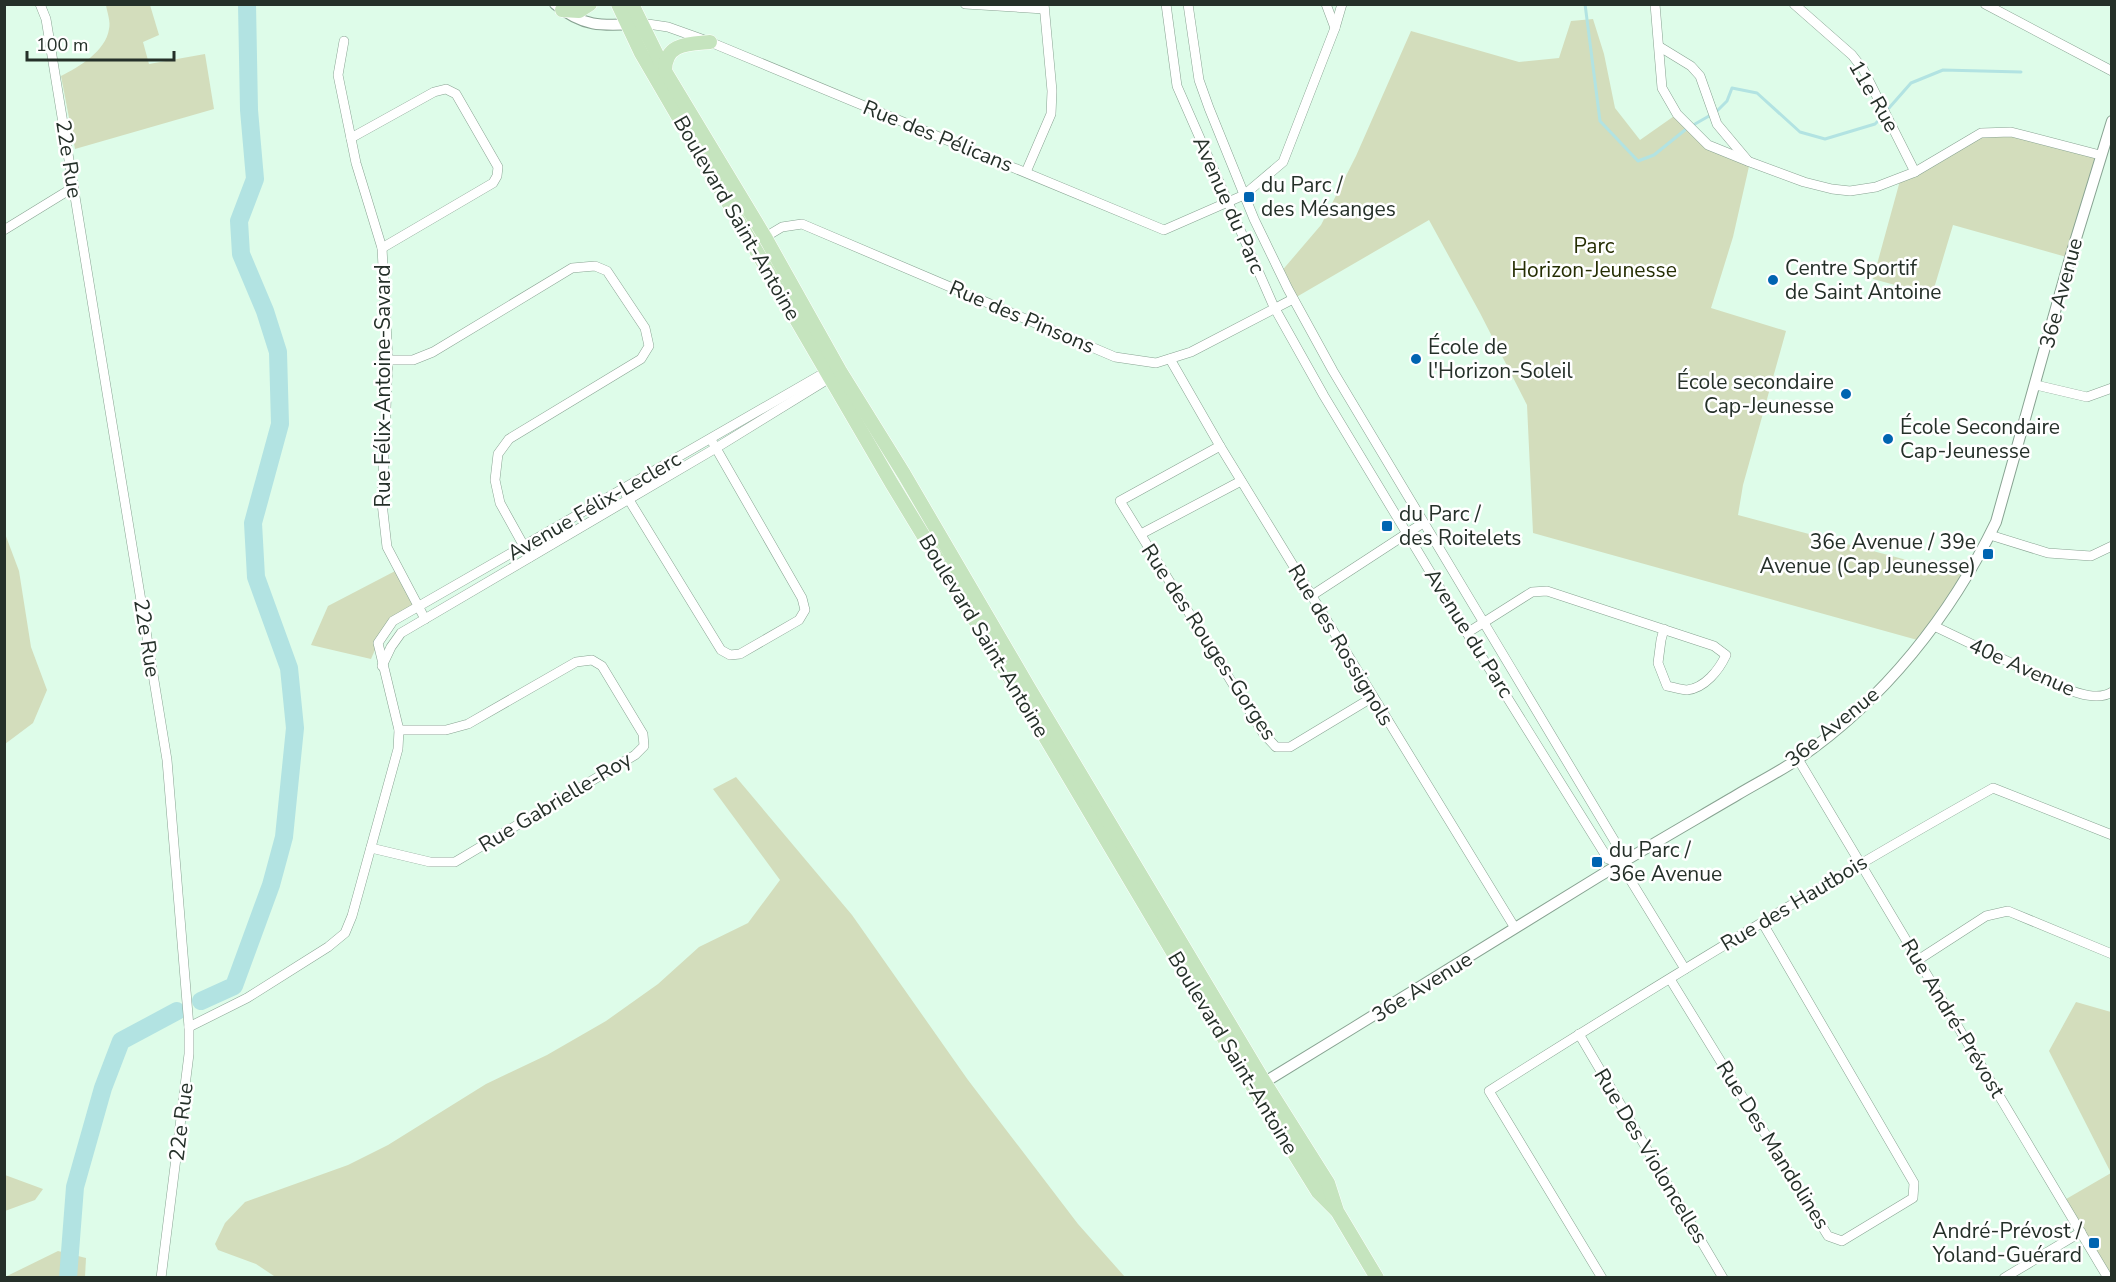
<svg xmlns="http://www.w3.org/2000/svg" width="2116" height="1282" viewBox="0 0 2116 1282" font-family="'Nunito Sans',sans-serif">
  <rect width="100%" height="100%" fill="#defce9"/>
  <g fill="#d3ddbc">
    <path d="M106,5H150L159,35L143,42L149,64L205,54L214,109L75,149L61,76C79,67 106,51 109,29C111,22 107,12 106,5Z"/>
    <polygon points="1593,19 1604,54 1615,108 1640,140 1677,114 1708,145 1750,162 1733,237 1711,308 1786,331 1743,485 1738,515 1967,576 1921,641 1533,533 1527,405 1480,313 1429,220 1293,299 1280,273 1321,225 1356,156 1411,31 1519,62 1559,58 1571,21"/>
    <polygon points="2011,132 2100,155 2070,258 1953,225 1932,295 1873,279 1901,177 1981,133"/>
    <polygon points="4,531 19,571 31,647 47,690 33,723 5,744"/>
    <polygon points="399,569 418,607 393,621 378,643 371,659 311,645 328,606"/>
    <polygon points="736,777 852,915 968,1080 1078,1224 1125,1277 277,1278 256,1264 218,1250 215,1244 225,1223 245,1202 348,1165 388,1145 486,1084 547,1055 606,1021 658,984 699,947 748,923 780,880 713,789"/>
    <polygon points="2076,1002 2111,1012 2111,1277 2061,1202 2111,1173 2049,1051"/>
    <polygon points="5,1175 43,1189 35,1200 5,1211"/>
    <polygon points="58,1251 86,1258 85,1277 5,1277"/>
  </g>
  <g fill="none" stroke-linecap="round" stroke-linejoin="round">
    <g stroke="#b2e3e2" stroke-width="3">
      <polyline points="1585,4 1600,121 1638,161 1654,155 1685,130"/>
      <polyline points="1889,108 1911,83 1943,70 2021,72"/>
      <polyline points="1716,112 1727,101 1732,88 1757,93 1800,132 1825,139 1875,124 1878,121"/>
      <polyline points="1695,124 1709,116"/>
    </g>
    <g stroke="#b2e3e2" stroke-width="18">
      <polyline points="201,1001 234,986 271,885 284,837 295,728 289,668 256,577 253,523 280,424 278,352 265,311 241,254 239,221 255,179 249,110 247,4"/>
      <polyline points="68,1278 75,1187 103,1088 121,1041 177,1011"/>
    </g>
    <defs>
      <g id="minor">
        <polyline points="40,4 46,19 167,760 189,1027 189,1054 161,1278"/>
        <polyline points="965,4 1044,9"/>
        <polyline points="1166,4 1177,86 1274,307 1324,396 1467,633 1608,859 1620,863"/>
        <polyline points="1188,4 1199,80 1209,108 1254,219 1288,289 1333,371 1620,850 1620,863 1685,969"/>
        <polyline points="1326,4 1335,28"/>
        <polyline points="1655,4 1662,88 1677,114 1708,145 1750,162 1804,182 1832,189 1850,191 1876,187 1915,172 1981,133 2011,132 2100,155"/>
        <polyline points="1794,4 1852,55 1863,69 1915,172"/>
        <polyline points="1985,4 2112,71"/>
        <polyline points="641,23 668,27 710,42 1164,230 1244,195 1283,162 1335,28 1342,4"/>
        <polyline points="344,41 338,75 356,163 382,248 388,360 382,503 387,547 425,619"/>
        <polyline points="1660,47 1691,66 1700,76 1717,124 1748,161"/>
        <polyline points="351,138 434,92 446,89 456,94 498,167 497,176 493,183 382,248"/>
        <polyline points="1026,172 1051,114 1052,91 1044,4"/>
        <polyline points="4,230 74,187"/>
        <polyline points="762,239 782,227 802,224 1115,357 1156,363 1191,352 1293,299"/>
        <polyline points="1170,359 1220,446 1515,928"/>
        <polyline points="388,360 413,360 433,352 572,268 595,266 607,271 645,328 649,346 641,359 509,439 498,454 495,480 500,503 530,557"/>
        <polyline points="2036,385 2087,397 2112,388"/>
        <polyline points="1220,446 1120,501 1263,733 1276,747 1290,747 1373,697"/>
        <polyline points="626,495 721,650 730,655 740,654 799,620 805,610 802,598 713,443"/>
        <polyline points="1141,534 1241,481"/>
        <polyline points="1990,535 2048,553 2091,556 2112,546"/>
        <polyline points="1311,596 1423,523"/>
        <path d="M1934,626L2063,688C2077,693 2098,701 2112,692"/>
        <path d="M1467,633L1532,592L1547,591L1714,646L1726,655C1719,670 1705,688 1687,690C1681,690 1673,687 1667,686L1658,663L1661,640L1664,629"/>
        <polyline points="382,666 391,647 401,633 716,448 833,376"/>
        <polyline points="1798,759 2108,1278"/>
        <polyline points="371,848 430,862 455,862 635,755 644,746 643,734 602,666 592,660 576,662 468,724 446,730 399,730"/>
        <polyline points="1918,960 1986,916 2008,911 2112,954"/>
        <polyline points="1670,979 1828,1236 1842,1241 1913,1198 1914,1183 1762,922"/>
        <polyline points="189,1027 247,998 328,947 345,933 352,916 398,749 399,730 378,643 393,621 831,369"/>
        <polyline points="1579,1034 1723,1278"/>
        <path d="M1602,1278L1489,1091C1655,986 1822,884 1993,788L2112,835"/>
        <polyline points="2004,1278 2081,1232"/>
      </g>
      <g id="tertiary">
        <path d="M555,4C583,27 601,26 635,24"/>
        <path d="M1260,1085C1373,1016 1486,946 1598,877C1644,849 1691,822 1737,795C1757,783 1779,772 1798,759C1884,700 1951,615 1996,522L2070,258L2112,121"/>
      </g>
      <g id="primary">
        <polyline points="618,4 641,53 892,484 1019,693 1254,1089 1318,1192 1336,1210"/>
        <polyline points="632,4 665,71 765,237 840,371 904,474 1029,688 1265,1083 1328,1183 1337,1211 1377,1278"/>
        <polyline points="562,10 579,11 590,4"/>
        <path d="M665,71C665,43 688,44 710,42"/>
      </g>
    </defs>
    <use href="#minor" stroke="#88a392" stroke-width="10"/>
    <use href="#tertiary" stroke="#88a392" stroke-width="12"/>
    <use href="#primary" stroke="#fff" stroke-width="15"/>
    <use href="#minor" stroke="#fff" stroke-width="9"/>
    <use href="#tertiary" stroke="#fff" stroke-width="10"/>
    <use href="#primary" stroke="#c5e4be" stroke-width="14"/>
  </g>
  <g fill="#0064b1" stroke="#fff" stroke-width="2">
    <rect x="1243" y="191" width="12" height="12" rx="3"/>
    <circle cx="1773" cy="280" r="6"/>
    <circle cx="1416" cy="359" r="6"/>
    <circle cx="1846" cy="394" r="6"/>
    <circle cx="1888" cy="439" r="6"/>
    <rect x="1381" y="520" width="12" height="12" rx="3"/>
    <rect x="1982" y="548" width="12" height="12" rx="3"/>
    <rect x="1591" y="856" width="12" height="12" rx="3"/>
    <rect x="2088" y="1237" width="12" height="12" rx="3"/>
  </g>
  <g text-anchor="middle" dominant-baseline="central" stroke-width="5" stroke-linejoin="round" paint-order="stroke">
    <g font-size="21" fill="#253029" stroke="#fff">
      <text transform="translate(1874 96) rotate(60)">11e Rue</text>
      <text transform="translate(938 136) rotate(22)">Rue des Pélicans</text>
      <text transform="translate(69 159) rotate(81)">22e Rue</text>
      <text transform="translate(1229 205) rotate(66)">Avenue du Parc</text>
      <text transform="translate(737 218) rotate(60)">Boulevard Saint-Antoine</text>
      <text transform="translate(2061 293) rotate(-75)">36e Avenue</text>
      <text transform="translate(1022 317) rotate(23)">Rue des Pinsons</text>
      <text transform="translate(383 386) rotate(-90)">Rue Félix-Antoine-Savard</text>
      <text transform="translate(594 506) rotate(-30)">Avenue Félix-Leclerc</text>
      <text transform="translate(1469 633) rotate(58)">Avenue du Parc</text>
      <text transform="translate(984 636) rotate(59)">Boulevard Saint-Antoine</text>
      <text transform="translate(147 638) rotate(81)">22e Rue</text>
      <text transform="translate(1209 642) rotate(57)">Rue des Rouges-Gorges</text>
      <text transform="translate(1341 645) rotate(59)">Rue des Rossignols</text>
      <text transform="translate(2022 667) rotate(24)">40e Avenue</text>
      <text transform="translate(1832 727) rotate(-39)">36e Avenue</text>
      <text transform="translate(555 802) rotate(-31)">Rue Gabrielle-Roy</text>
      <text transform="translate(1794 903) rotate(-31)">Rue des Hautbois</text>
      <text transform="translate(1422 987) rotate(-32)">36e Avenue</text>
      <text transform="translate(1953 1018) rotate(59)">Rue André-Prévost</text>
      <text transform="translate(1233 1053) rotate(59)">Boulevard Saint-Antoine</text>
      <text transform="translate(181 1122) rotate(-83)">22e Rue</text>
      <text transform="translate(1773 1145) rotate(58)">Rue Des Mandolines</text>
      <text transform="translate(1651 1156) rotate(59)">Rue Des Violoncelles</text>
    </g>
    <g font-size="21" fill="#253029" stroke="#fff" text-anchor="start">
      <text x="1261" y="185">du Parc /<tspan x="1261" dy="24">des Mésanges</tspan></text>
      <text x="1785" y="268">Centre Sportif<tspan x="1785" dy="24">de Saint Antoine</tspan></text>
      <text x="1428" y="347">École de<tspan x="1428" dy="24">l'Horizon-Soleil</tspan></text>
      <text x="1834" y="382" text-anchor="end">École secondaire<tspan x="1834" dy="24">Cap-Jeunesse</tspan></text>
      <text x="1900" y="427">École Secondaire<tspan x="1900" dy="24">Cap-Jeunesse</tspan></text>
      <text x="1399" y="514">du Parc /<tspan x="1399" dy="24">des Roitelets</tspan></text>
      <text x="1976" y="542" text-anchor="end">36e Avenue / 39e<tspan x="1976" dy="24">Avenue (Cap Jeunesse)</tspan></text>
      <text x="1609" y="850">du Parc /<tspan x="1609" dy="24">36e Avenue</tspan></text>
      <text x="2082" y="1231" text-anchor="end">André-Prévost /<tspan x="2082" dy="24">Yoland-Guérard</tspan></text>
    </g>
    <g font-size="21" fill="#252e03" stroke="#fff">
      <text x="1594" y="246">Parc<tspan x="1594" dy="24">Horizon-Jeunesse</tspan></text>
    </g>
  </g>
  <rect width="2116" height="1282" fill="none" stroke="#253029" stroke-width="12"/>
  <path d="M27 51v9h147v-9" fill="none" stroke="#253029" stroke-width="3"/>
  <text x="36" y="51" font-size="18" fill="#253029" stroke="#ffffff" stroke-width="4.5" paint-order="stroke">100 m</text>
</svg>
